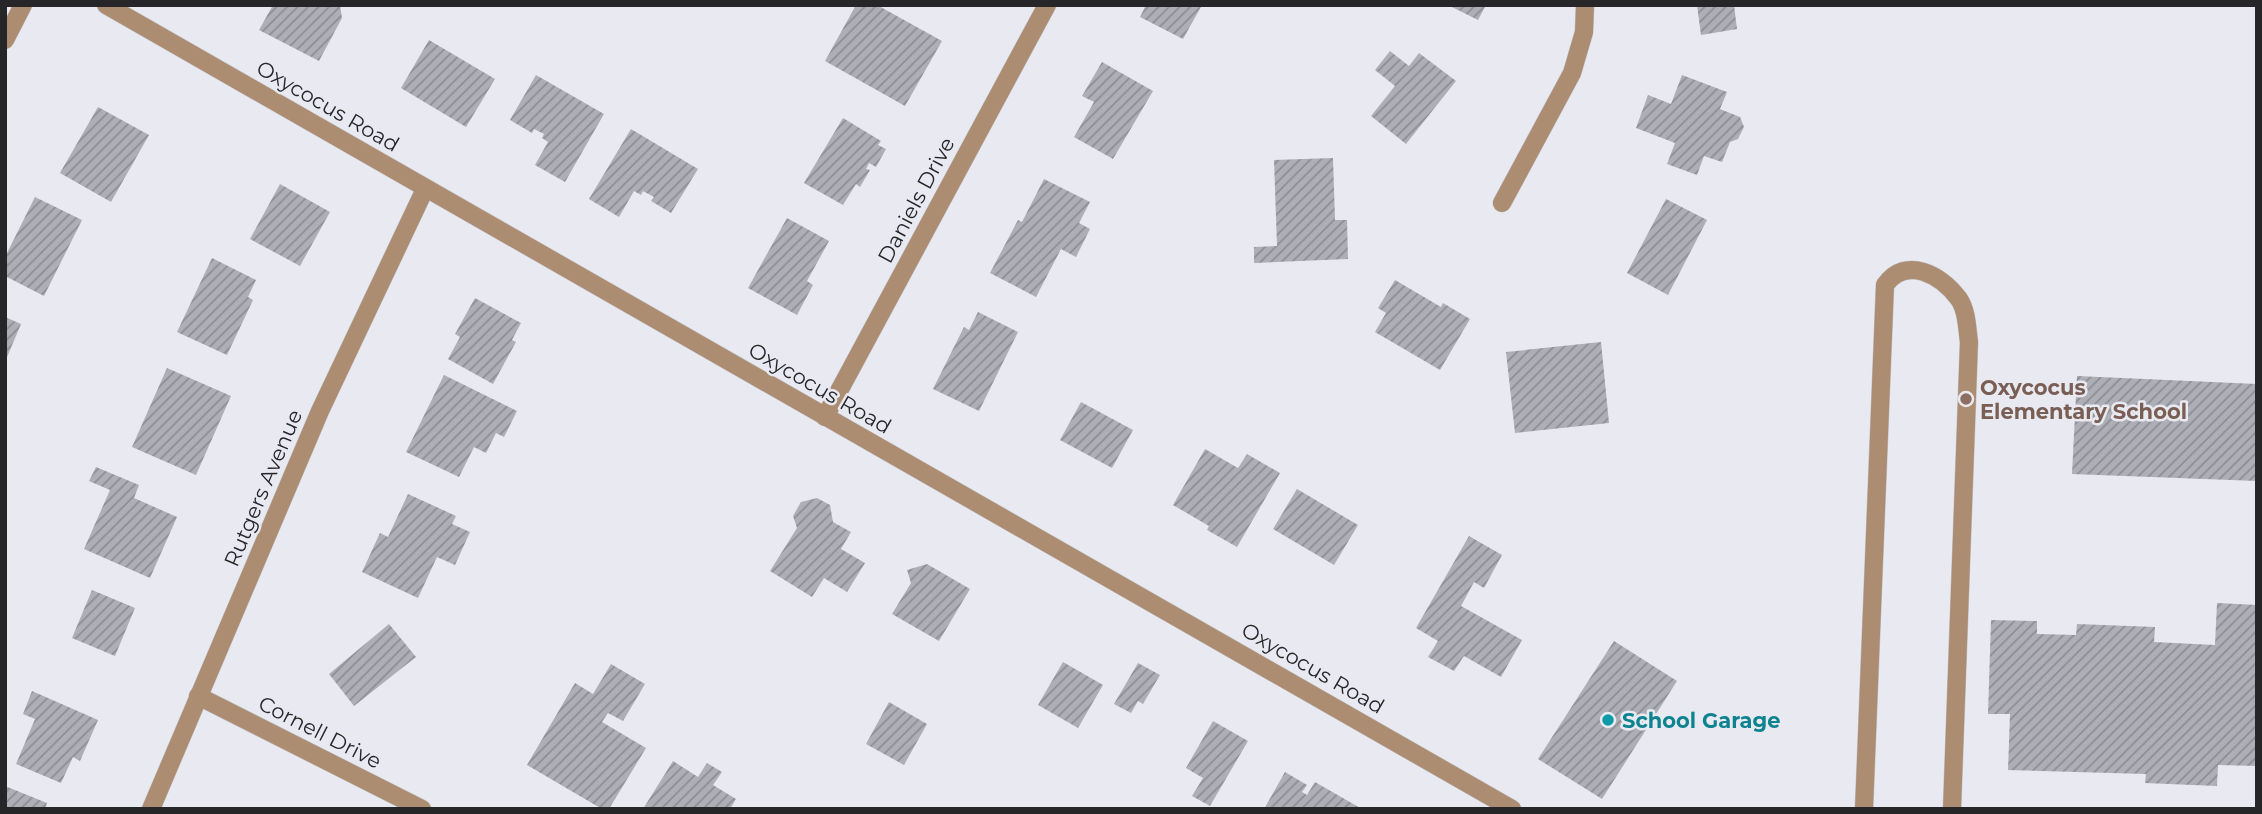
<svg xmlns="http://www.w3.org/2000/svg" width="2262" height="814" viewBox="0 0 2262 814" font-family="Montserrat,sans-serif">
  <defs>
    <pattern id="building-hatch" width="6" height="6" patternUnits="userSpaceOnUse" patternTransform="scale(1.75)"><rect width="6" height="6" fill="#aeafb6"/><path d="M-1 1l2-2M0 6l6-6M5 7l2-2" fill="none" stroke="#8d8e94"/></pattern>
  </defs>
  <rect width="100%" height="100%" fill="#e9eaf1"/>
  <g fill="url(#building-hatch)">
    <polygon points="273,5 340,5 342,18 319,61 259,30"/>
    <polygon points="856,5 877,5 942,41 905,106 825,61"/>
    <polygon points="1146,5 1202,5 1183,39 1140,17"/>
    <polygon points="1448,5 1486,5 1478,20"/>
    <polygon points="1697,5 1734,5 1737,29 1701,35"/>
    <polygon points="429,40 495,79 466,127 401,88"/>
    <polygon points="1390,51 1409,66 1419,53 1456,81 1406,144 1371,116 1395,86 1375,70"/>
    <polygon points="1102,62 1153,91 1113,159 1074,137 1094,102 1082,96"/>
    <polygon points="536,75 604,114 565,182 535,165 548,142 542,138 544,134 534,129 532,133 510,120"/>
    <polygon points="1682,75 1727,92 1720,109 1740,117 1744,127 1738,139 1730,142 1722,162 1704,156 1697,175 1667,164 1675,143 1636,128 1648,95 1671,104"/>
    <polygon points="98,107 149,135 111,202 60,173"/>
    <polygon points="843,118 881,141 878,145 886,149 876,167 869,163 866,169 870,170 860,187 856,184 843,205 804,183"/>
    <polygon points="631,129 698,169 671,213 651,201 654,197 643,191 641,195 634,191 619,217 589,199"/>
    <polygon points="1333,158 1335,220 1347,220 1348,259 1254,263 1254,247 1277,246 1274,160"/>
    <polygon points="1044,179 1090,202 1079,223 1090,229 1076,257 1061,249 1036,297 990,273 1018,220 1022,222"/>
    <polygon points="280,184 330,212 300,266 250,239"/>
    <polygon points="35,197 82,220 44,296 5,276 5,257"/>
    <polygon points="1666,199 1707,220 1668,295 1627,273"/>
    <polygon points="787,218 829,241 807,281 813,285 797,315 748,288"/>
    <polygon points="212,258 256,280 248,297 253,300 227,355 177,332"/>
    <polygon points="1395,280 1441,307 1443,303 1470,319 1440,370 1375,332 1386,313 1378,308"/>
    <polygon points="475,298 521,323 512,340 516,342 493,384 448,359 460,337 455,334"/>
    <polygon points="978,312 1018,332 979,411 933,389 964,327 969,330"/>
    <polygon points="5,317 21,324 5,362"/>
    <polygon points="1601,342 1609,423 1515,433 1506,352"/>
    <polygon points="167,368 231,396 196,475 132,447"/>
    <polygon points="444,375 517,411 504,437 496,433 486,453 474,447 459,477 406,452"/>
    <polygon points="2077,376 2257,384 2257,481 2072,474"/>
    <polygon points="1081,402 1133,430 1112,468 1060,440"/>
    <polygon points="1205,449 1238,468 1247,454 1280,473 1237,547 1207,530 1209,526 1173,505"/>
    <polygon points="96,467 139,485 134,498 177,517 150,578 84,549 110,490 89,481"/>
    <polygon points="1297,489 1358,525 1334,565 1273,529"/>
    <polygon points="408,494 456,516 452,524 470,532 455,565 437,557 418,598 362,572 380,533 388,537"/>
    <polygon points="817,498 830,505 833,522 851,532 841,549 865,563 847,592 824,578 812,597 770,571 797,528 793,516 801,502"/>
    <polygon points="1469,536 1502,555 1484,588 1474,582 1461,606 1522,640 1501,677 1464,656 1454,671 1428,657 1438,641 1416,628"/>
    <polygon points="927,564 970,589 939,641 892,614 911,583 907,570"/>
    <polygon points="92,590 135,608 115,656 72,638"/>
    <polygon points="2217,603 2257,605 2257,766 2218,765 2217,786 2145,783 2146,774 2008,770 2010,714 1988,714 1991,620 2037,621 2037,634 2076,635 2077,624 2155,627 2154,642 2215,645"/>
    <polygon points="389,624 416,657 354,706 329,674"/>
    <polygon points="1614,641 1677,681 1602,799 1538,759"/>
    <polygon points="1063,662 1103,685 1078,728 1038,705"/>
    <polygon points="1138,663 1160,675 1143,704 1138,701 1131,713 1114,704"/>
    <polygon points="611,664 645,684 623,721 608,713 602,722 646,748 609,809 602,809 527,765 575,683 593,694"/>
    <polygon points="32,691 98,720 80,761 73,757 61,783 16,764 35,719 23,714"/>
    <polygon points="889,702 927,724 904,765 866,744"/>
    <polygon points="1213,721 1248,741 1210,806 1192,796 1203,778 1186,768"/>
    <polygon points="673,761 698,777 707,763 722,772 713,785 736,799 730,809 643,809"/>
    <polygon points="1285,772 1307,785 1302,792 1307,795 1315,782 1362,809 1264,809"/>
    <polygon points="5,786 47,803 45,809 5,809"/>
  </g>
  <g fill="none" stroke-linecap="round" stroke-linejoin="round">
    <defs>
      <g id="minor">
        <polyline points="106,5 1512,809"/>
        <polyline points="5,40 23,5"/>
        <polyline points="1502,203 1572,73 1584,32 1585,5"/>
        <polyline points="825,417 1047,5"/>
        <polyline points="198,696 422,809"/>
        <polyline points="151,809 320,411 425,189"/>
        <path d="M1864,809L1885,285C1906,255 1941,275 1959,299C1967,311 1967,328 1969,342L1952,809"/>
      </g>
    </defs>
    <use href="#minor" stroke="#c6c7cd" stroke-width="19"/>
    <use href="#minor" stroke="#ac8d72" stroke-width="18"/>
  </g>
  <circle fill="#8d6e63" stroke="#e9eaf1" stroke-width="2.5" cx="1966" cy="399" r="7"/>
  <circle fill="#0f9aa8" stroke="#e9eaf1" stroke-width="2.5" cx="1608" cy="720" r="7"/>
  <g text-anchor="middle" dominant-baseline="central" stroke-width="5" stroke-linejoin="round" paint-order="stroke">
    <g font-size="21" fill="#262629" stroke="#e9eaf1">
      <text transform="translate(328 106) rotate(30)">Oxycocus Road</text>
      <text transform="translate(916 200) rotate(-62)">Daniels Drive</text>
      <text transform="translate(820 388) rotate(30)">Oxycocus Road</text>
      <text transform="translate(263 488) rotate(-67)">Rutgers Avenue</text>
      <text transform="translate(1313 668) rotate(30)">Oxycocus Road</text>
      <text transform="translate(320 732) rotate(27)">Cornell Drive</text>
    </g>
    <g font-size="21" font-weight="bold" fill="#785e54" stroke="#e9eaf1" text-anchor="start">
      <text x="1980" y="387">Oxycocus<tspan x="1980" dy="24">Elementary School</tspan></text>
    </g>
    <g font-size="21" font-weight="bold" fill="#0d838f" stroke="#e9eaf1" text-anchor="start">
      <text x="1622" y="720">School Garage</text>
    </g>
  </g>
  <rect width="2262" height="814" fill="none" stroke="#262629" stroke-width="14"/>
</svg>
